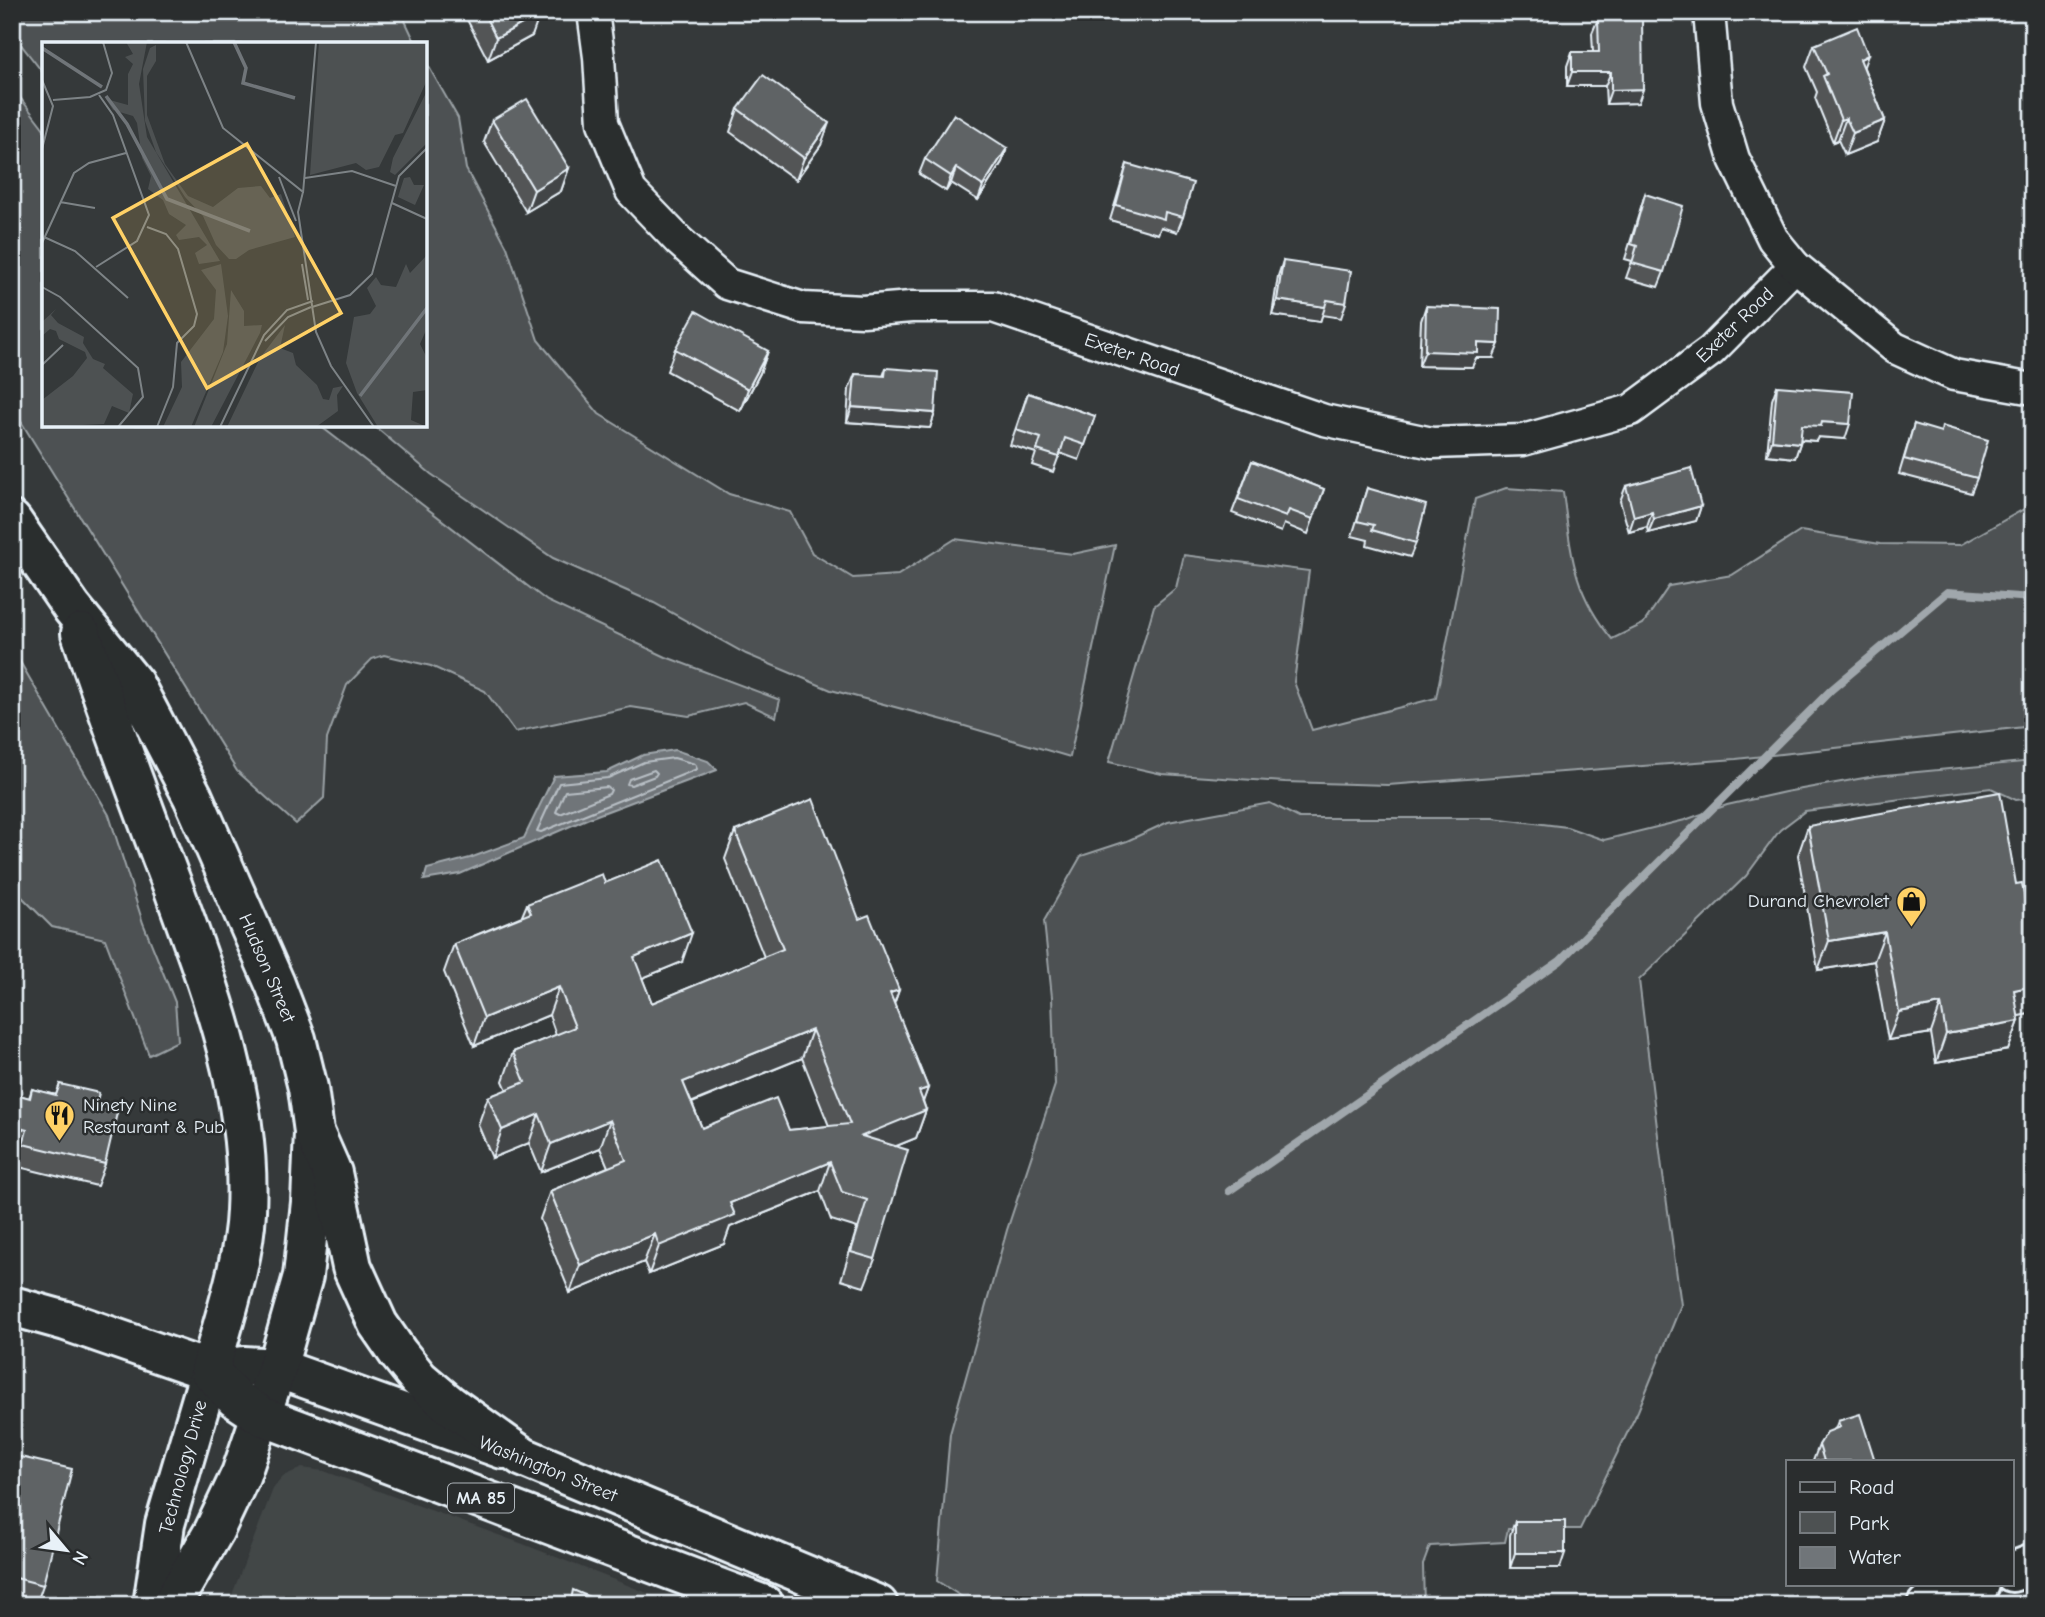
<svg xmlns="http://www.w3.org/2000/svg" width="2045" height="1617" viewBox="0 0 2045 1617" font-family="'Comic Neue',sans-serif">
  <rect width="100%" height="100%" fill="#35393a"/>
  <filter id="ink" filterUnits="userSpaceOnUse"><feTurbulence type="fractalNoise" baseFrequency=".0143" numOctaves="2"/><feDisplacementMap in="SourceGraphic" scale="14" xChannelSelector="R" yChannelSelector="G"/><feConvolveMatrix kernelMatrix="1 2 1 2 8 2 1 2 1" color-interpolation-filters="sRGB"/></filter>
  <g filter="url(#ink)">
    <polygon fill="#424647" points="302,1468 324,1471 523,1544 678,1605 228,1605 273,1489 283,1476"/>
    <g fill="#4d5152" stroke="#9aa1a5" stroke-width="2">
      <polygon points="12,12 401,12 416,44 44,44 44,74 12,33"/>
      <polygon points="425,60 458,118 466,169 507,247 538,340 599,414 729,494 790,512 812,553 853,578 898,575 955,539 1073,554 1115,545 1070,757 951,722 831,690 746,654 654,603 553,558 431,474 373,425 425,425"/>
      <polygon points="12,87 44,129 44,425 319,425 547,601 666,657 780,700 776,717 744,702 689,716 631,707 515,732 485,691 431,666 384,655 372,659 347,685 327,739 324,798 296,824 237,771 12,407"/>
      <path d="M1506,488L1563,492C1571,551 1572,591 1612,639L1643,624L1669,586L1732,575L1801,531L1880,544L1960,545L2033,504V726L1736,759L1388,785L1285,782L1162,774L1109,762L1154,606L1176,588L1184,555L1309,571L1294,682L1312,730L1436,698L1475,499Z"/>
      <polygon points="12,648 109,815 143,923 175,1002 178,1041 149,1055 105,939 52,927 12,887"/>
      <polygon points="2033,761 2033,798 2016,800 1991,788 1805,811 1780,830 1746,876 1639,980 1662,1168 1681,1305 1638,1411 1580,1529 1508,1529 1505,1542 1430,1546 1423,1565 1424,1605 975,1605 937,1581 950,1434 1007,1230 1055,1085 1052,997 1044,921 1081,856 1127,841 1168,822 1270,803 1299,818 1493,818 1567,827 1604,840 1685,820 1727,805 1785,792 1875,776"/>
    </g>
    <polygon fill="#707579" stroke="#a0a7ac" stroke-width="2" points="675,750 708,761 717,770 589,818 460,874 424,880 427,869 470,858 524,838 554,776 607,772 643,755"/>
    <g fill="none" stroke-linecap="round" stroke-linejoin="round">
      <g stroke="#b8bfc5" stroke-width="2">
        <polygon points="674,758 695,764 697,769 541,832 537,831 559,783 608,778 644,762"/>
        <polygon points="654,770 657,773 655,776 631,785 627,784 629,779"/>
        <polygon points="607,787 611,790 609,794 560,814 556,812 565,791"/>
      </g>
      <polyline stroke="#a0a7ac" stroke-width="8" points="1229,1191 1560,961 1831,690 1947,592 2033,598"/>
      <defs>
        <g id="street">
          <polyline points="593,12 599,57 603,123 631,191 679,241 727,284 803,308 863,311 911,307 993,307 1324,420 1432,443 1523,440 1631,410 1711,351 1795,266"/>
          <polyline points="1709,12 1717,103 1734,159 1773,239 1795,266 1895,348 1954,375 2033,389"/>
        </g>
        <g id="secondary">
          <polyline points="12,1306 66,1321 210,1371 244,1366 277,1368 503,1449"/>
          <polyline points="153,1605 165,1524 210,1371"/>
          <polyline points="171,1605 214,1531 241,1474 277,1368 303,1276 311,1202 314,1132"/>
        </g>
        <g id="primary">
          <polyline points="12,521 72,608 134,684 193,797 275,984 296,1039 308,1088 314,1132 332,1173 352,1267 378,1324 398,1353 419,1379 450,1405 523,1457 878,1605"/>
          <path d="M81,633C110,718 141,803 173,887C211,991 252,1099 246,1211C244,1261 223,1322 210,1371L235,1398L262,1416L764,1605"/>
          <polyline points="2012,1572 2033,1564"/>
          <polyline points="1927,1605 1980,1584"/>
        </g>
      </defs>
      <use href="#street" stroke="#e8f1f8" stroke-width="35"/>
      <use href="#secondary" stroke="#e8f1f8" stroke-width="44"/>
      <use href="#primary" stroke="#e8f1f8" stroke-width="44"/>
      <use href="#street" stroke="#2a2d2e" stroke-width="30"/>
      <use href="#secondary" stroke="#2a2d2e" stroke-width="38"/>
      <use href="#primary" stroke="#2a2d2e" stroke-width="38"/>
    </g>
    <g fill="#525557" stroke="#e8f1f8" stroke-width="2" fill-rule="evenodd">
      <polygon points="463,12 539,12 532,36 488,60"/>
      <polygon points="1598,19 1643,89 1638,103 1606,104 1605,86 1567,86 1567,66 1572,52 1593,52 1592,33"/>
      <polygon points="1814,45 1864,68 1885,120 1877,142 1845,155 1838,140 1833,142 1815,98 1817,92 1806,67"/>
      <polygon points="738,109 821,145 796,180 730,132"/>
      <polygon points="492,120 569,168 561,191 526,212 484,142"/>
      <polygon points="1007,148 1002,162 978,200 951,183 946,191 919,174 925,159"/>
      <polygon points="1127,164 1183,217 1177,232 1161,227 1158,234 1110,220"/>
      <polygon points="1645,194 1664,272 1658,287 1626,278 1632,261 1625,259"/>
      <polygon points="1283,261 1346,303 1341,318 1322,315 1320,322 1272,315 1278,276"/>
      <polygon points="1426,306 1493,358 1476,358 1472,367 1419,366 1421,321"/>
      <polygon points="675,349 768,351 760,373 740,411 667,371"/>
      <polygon points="886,368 935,413 930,428 847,422 849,389 855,374 883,376"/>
      <polygon points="1777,386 1845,439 1818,437 1816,441 1801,440 1795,458 1767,455 1772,400"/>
      <polygon points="1028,393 1095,416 1079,460 1060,453 1053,472 1032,465 1036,453 1010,445"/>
      <polygon points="1914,424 1977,478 1971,493 1899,474"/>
      <polygon points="1252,461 1324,489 1308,534 1284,524 1281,532 1232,513"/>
      <polygon points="1626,486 1701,506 1696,521 1648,533 1647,527 1629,532 1620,501"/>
      <polygon points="1367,488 1416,543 1410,557 1367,545 1368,540 1352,536"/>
      <polygon points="1808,826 2029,1014 2018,1016 2019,1021 2008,1050 1936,1063 1931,1033 1888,1040 1874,961 1818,970 1798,855"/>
      <path d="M735,831L859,919L899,990L894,1004L928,1088L923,1101L926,1110L916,1138L896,1146L875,1259L864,1287L841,1280L857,1228L831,1220L820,1191L730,1227L724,1244L649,1274L644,1262L570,1293L540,1219L550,1191L608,1167L600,1148L541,1172L529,1143L492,1158L478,1125L488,1097L507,1090L503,1081L513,1052L556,1035L549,1015L474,1046L444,972L454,944L522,916L527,904L605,883L682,962L642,978L652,1003L764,957L725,859ZM802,1058L829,1126L789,1130L702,1128L692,1103Z"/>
      <polygon points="60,1084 95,1108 105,1164 97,1186 15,1166 19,1152 12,1150 12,1093 29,1098 32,1089 56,1095"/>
      <polygon points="1838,1421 1875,1461 1813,1461 1819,1445 1835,1429"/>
      <polygon points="12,1455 43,1585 36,1605 26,1605 12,1601"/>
      <polygon points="1515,1521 1560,1568 1510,1568 1510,1535"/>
    </g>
    <g fill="#424547" stroke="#e8f1f8" stroke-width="2">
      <polygon points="679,12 688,12 678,16"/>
      <polygon points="540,14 532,36 488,60 496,38"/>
      <polygon points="1868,55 1860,77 1860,59"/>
      <polygon points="1572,72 1611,72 1605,86 1567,86"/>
      <polygon points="1643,89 1638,103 1606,104 1611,90"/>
      <polygon points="1846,118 1838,140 1833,142 1841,120"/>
      <polygon points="1885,120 1877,142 1845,155 1853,133"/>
      <polygon points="829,123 821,145 796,180 804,158"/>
      <polygon points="1007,148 1002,162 978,200 983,186"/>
      <polygon points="569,168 561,191 526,212 534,190"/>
      <polygon points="956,168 951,183 946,191 951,176"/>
      <polygon points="1277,300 1325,307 1320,322 1272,315"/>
      <polygon points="1478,343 1499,344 1493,358 1476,358 1472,367 1419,366 1425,351"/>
      <polygon points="768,351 760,373 740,411 748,389"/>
      <polygon points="852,407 935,413 930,428 847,422"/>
      <polygon points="1822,422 1850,424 1845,439 1818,437 1816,441 1797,439 1802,425"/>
      <polygon points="1772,440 1800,443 1795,458 1767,455"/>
      <polygon points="1701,506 1696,521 1648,533 1654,519"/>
      <polygon points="1652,512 1647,527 1629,532 1634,517"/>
      <polygon points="1885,932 1874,961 1818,970 1829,941"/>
      <polygon points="692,933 682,962 623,986 634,957"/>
      <polygon points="2033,986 2033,1003 2029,1014 2003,1019 2014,990"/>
      <polygon points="559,987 549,1015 474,1046 484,1018"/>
      <polygon points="899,990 889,1018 890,993"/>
      <polygon points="1941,1004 1931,1033 1888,1040 1899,1012"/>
      <polygon points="2019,1021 2008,1050 1936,1063 1946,1034"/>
      <polygon points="812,1030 802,1058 673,1110 683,1082"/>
      <polygon points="928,1088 919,1113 926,1110 916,1138 852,1164 862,1136 919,1091"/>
      <polygon points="539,1114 529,1143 492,1158 502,1130"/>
      <polygon points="610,1120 600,1148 541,1172 551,1144"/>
      <polygon points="830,1162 820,1191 730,1227 724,1244 649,1274 659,1246 730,1203"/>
      <polygon points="655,1234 644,1262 570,1293 580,1265"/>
      <polygon points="1515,1553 1565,1553 1560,1568 1510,1568"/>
    </g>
    <g fill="#5f6365" stroke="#e8f1f8" stroke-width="2" fill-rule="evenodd">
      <polygon points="483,12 539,12 540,14 496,38"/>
      <polygon points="1642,18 1643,89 1611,90 1611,72 1572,72 1572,52 1599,52 1598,19"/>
      <polygon points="1857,27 1868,55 1860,59 1885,120 1853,133 1846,118 1841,120 1823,76 1827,74 1814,45"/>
      <polygon points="763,75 829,123 804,158 738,109"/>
      <polygon points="527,99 569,168 534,190 492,120"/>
      <polygon points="954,114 1007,148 983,186 956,168 951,176 925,159"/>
      <polygon points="1127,164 1193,183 1183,217 1165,212 1164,219 1116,205"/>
      <polygon points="1645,194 1683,206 1664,272 1632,263 1637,246 1631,244"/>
      <polygon points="1283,261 1351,271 1346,303 1327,300 1325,307 1277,300"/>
      <polygon points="1426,306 1500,309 1499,344 1478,343 1478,353 1425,351"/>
      <polygon points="696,311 768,351 748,389 675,349"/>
      <polygon points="886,368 938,372 935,413 852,407 855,374 885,376"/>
      <polygon points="1777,386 1853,392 1850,424 1822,422 1821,426 1802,425 1800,443 1772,440"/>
      <polygon points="1028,393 1095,416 1085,445 1065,438 1059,457 1037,450 1041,438 1016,430"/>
      <polygon points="1914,424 1941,432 1942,426 1988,440 1977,478 1904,459"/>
      <polygon points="1252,461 1324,489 1313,519 1289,510 1286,517 1238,499"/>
      <polygon points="1691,468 1701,506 1654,519 1652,512 1634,517 1626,486"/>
      <polygon points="1367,488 1426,505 1416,543 1372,530 1374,525 1357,521"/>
      <polygon points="2000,792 2016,884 2022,883 2033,947 2033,986 2014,990 2019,1021 1946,1034 1941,1004 1899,1012 1885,932 1829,941 1808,826"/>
      <path d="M813,799L859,919L869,915L899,990L890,993L928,1088L919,1091L926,1110L862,1136L908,1150L875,1259L851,1252L867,1200L842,1192L830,1162L730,1203L735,1215L659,1246L655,1234L580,1265L550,1191L626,1160L610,1120L551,1144L539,1114L502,1130L488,1097L525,1082L513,1052L575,1027L559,987L484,1018L454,944L531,913L527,904L602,874L605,883L662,860L692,933L634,957L652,1003L783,949L735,831ZM812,1030L850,1124L789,1130L776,1098L702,1128L683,1082Z"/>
      <polygon points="60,1084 99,1093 95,1108 117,1113 105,1164 23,1144 27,1130 12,1126 12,1093 30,1098 32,1089 56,1095"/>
      <polygon points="1860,1414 1875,1461 1824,1461 1819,1445 1827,1432 1840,1427 1838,1421"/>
      <polygon points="12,1455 72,1469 43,1585 12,1577"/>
      <rect x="1515" y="1521" width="50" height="32"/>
      <polygon points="573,1590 608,1605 570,1605"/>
    </g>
  </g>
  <defs>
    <symbol id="shop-pin" viewBox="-11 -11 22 30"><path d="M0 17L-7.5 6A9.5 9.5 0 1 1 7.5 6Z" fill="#ffd166" stroke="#2a2d2e"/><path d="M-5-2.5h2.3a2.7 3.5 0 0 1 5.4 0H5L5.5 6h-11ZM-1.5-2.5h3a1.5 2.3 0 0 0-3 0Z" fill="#111"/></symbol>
    <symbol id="restaurant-pin" viewBox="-11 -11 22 30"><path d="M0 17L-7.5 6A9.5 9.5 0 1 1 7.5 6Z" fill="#ffd166" stroke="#2a2d2e"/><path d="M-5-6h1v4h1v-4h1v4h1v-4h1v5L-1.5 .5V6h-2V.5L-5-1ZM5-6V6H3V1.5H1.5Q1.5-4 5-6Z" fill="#111"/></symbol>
  </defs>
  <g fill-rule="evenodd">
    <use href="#shop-pin" x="1894" y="884" width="35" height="47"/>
    <use href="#restaurant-pin" x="42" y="1098" width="35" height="47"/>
  </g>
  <g text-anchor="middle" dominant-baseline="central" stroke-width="5" stroke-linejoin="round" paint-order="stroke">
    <rect fill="#2a2d2e" stroke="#afb6bb" stroke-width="2" x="448" y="1483.5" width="66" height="29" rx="5"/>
    <g font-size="18" font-weight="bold" fill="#e8f1f8">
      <text x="481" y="1498">MA 85</text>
    </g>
    <g font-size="19" fill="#e8f1f8" stroke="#2a2d2e">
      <text transform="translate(1735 325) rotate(-44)">Exeter Road</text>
      <text transform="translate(1132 355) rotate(19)">Exeter Road</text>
      <text transform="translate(267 968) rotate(67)">Hudson Street</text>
      <text transform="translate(183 1467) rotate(-75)">Technology Drive</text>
      <text transform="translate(548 1469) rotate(22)">Washington Street</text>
    </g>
    <g font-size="19" fill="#e8f1f8" stroke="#2a2d2e" text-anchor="end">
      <text x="1889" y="901">Durand Chevrolet</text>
      <text x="83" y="1105" text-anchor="start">Ninety Nine<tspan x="83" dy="22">Restaurant &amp; Pub</tspan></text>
    </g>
  </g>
  <g transform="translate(42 42)">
    <rect width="385" height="385" fill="#35393a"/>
    <path d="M84,0H105L97,42L105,95L178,219L157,222L153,211L165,203L157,195L137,198L134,193L144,183L127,172L121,158L106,147L109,134L100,116L95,81L91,74L71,68L64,57L86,63V32L91,22L83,15L91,12ZM277,0H385V38L361,91L353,93L337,125L324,128L314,121L268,133ZM114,3V19L105,34V73L123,122L146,154L171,165L196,146L219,144L228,156L239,152L253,195L207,208L194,217H187L174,203L161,174L143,155L114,110L103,79L101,27L108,6ZM385,49V101L353,133L348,130L351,116ZM368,135L372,143H382L373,163L356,155L362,136ZM385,213V286L378,302L385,316V348L371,350L369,378L385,385H336L315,351L304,321L312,275L328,272L334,264L325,246L334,235L339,243L354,245L364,222L368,231ZM179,222L186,274L181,310L149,385H121L140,345L139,320L172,277L174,248L159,228ZM189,248L202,269V284L220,283L218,291L169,385H152L185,302ZM14,267L9,273L16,281L42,295L41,301L51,317L63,322L61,326L91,352L87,371L70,364L62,382L0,385V358L31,334L45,316L43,310L17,297L14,289L8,287L0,294L1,279ZM243,283L238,306L251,311L254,323L275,343L281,357L287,358L291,346L301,344L295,353L296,369L274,385H185L218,316Z" fill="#4d5152"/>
    <path fill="none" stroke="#707579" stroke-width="3.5" d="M192,0L204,26L201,41L253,56M0,6L60,45M64,54L85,82L125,157L208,189M318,354L385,266"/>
    <path fill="none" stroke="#7d8386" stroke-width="2" d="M144,0L181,86L261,150L256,170L274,290L289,324L332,385M0,38L11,64L0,107M11,58L48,55L64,48L70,31L61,0M237,135L254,179M263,136L310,129L354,144M261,151L274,0M18,160L53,166M350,161L385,177M105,185L124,192L136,207L155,272L152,284L135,301L131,345L115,385M2,195L33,209L86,256M0,201L32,131L47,121L84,111M260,222L266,258M54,225L95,199L107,173L71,73L57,53M0,245L18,255L96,326L101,355L76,385M270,265L308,253L330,232L357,134L385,106M223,299L246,275L269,265M0,323L21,303M178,385L222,293L245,268L271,259"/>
    <path fill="#ffd166" fill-opacity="0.15" stroke="#ffd166" stroke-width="3.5" d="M205,102L299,271L165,346L71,176Z"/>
    <rect width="385" height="385" fill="none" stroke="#e8f1f8" stroke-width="3.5"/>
  </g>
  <rect width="2045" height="1617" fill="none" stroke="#2a2d2e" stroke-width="42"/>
  <rect x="21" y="21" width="2003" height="1575" fill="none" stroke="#e8f1f8" stroke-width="2.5" filter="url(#ink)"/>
  <rect x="1786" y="1460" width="228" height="126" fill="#2a2d2e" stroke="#767b7f" stroke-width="2"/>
  <rect x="1800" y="1482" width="35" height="10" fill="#2a2d2e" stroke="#767b7f" stroke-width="2"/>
  <text x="1849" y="1494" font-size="21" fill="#e8f1f8">Road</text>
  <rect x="1800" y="1512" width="35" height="21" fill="#4d5152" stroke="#767b7f" stroke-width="2"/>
  <text x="1849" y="1530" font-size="21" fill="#e8f1f8">Park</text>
  <rect x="1800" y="1547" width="35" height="21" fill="#707579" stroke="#767b7f" stroke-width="2"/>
  <text x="1849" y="1564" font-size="21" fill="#e8f1f8">Water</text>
  <g transform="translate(66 1550) rotate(119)" stroke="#2a2d2e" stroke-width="5" paint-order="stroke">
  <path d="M0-5L12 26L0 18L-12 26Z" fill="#e8f1f8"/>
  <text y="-10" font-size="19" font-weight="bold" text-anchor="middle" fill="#e8f1f8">N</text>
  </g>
</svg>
